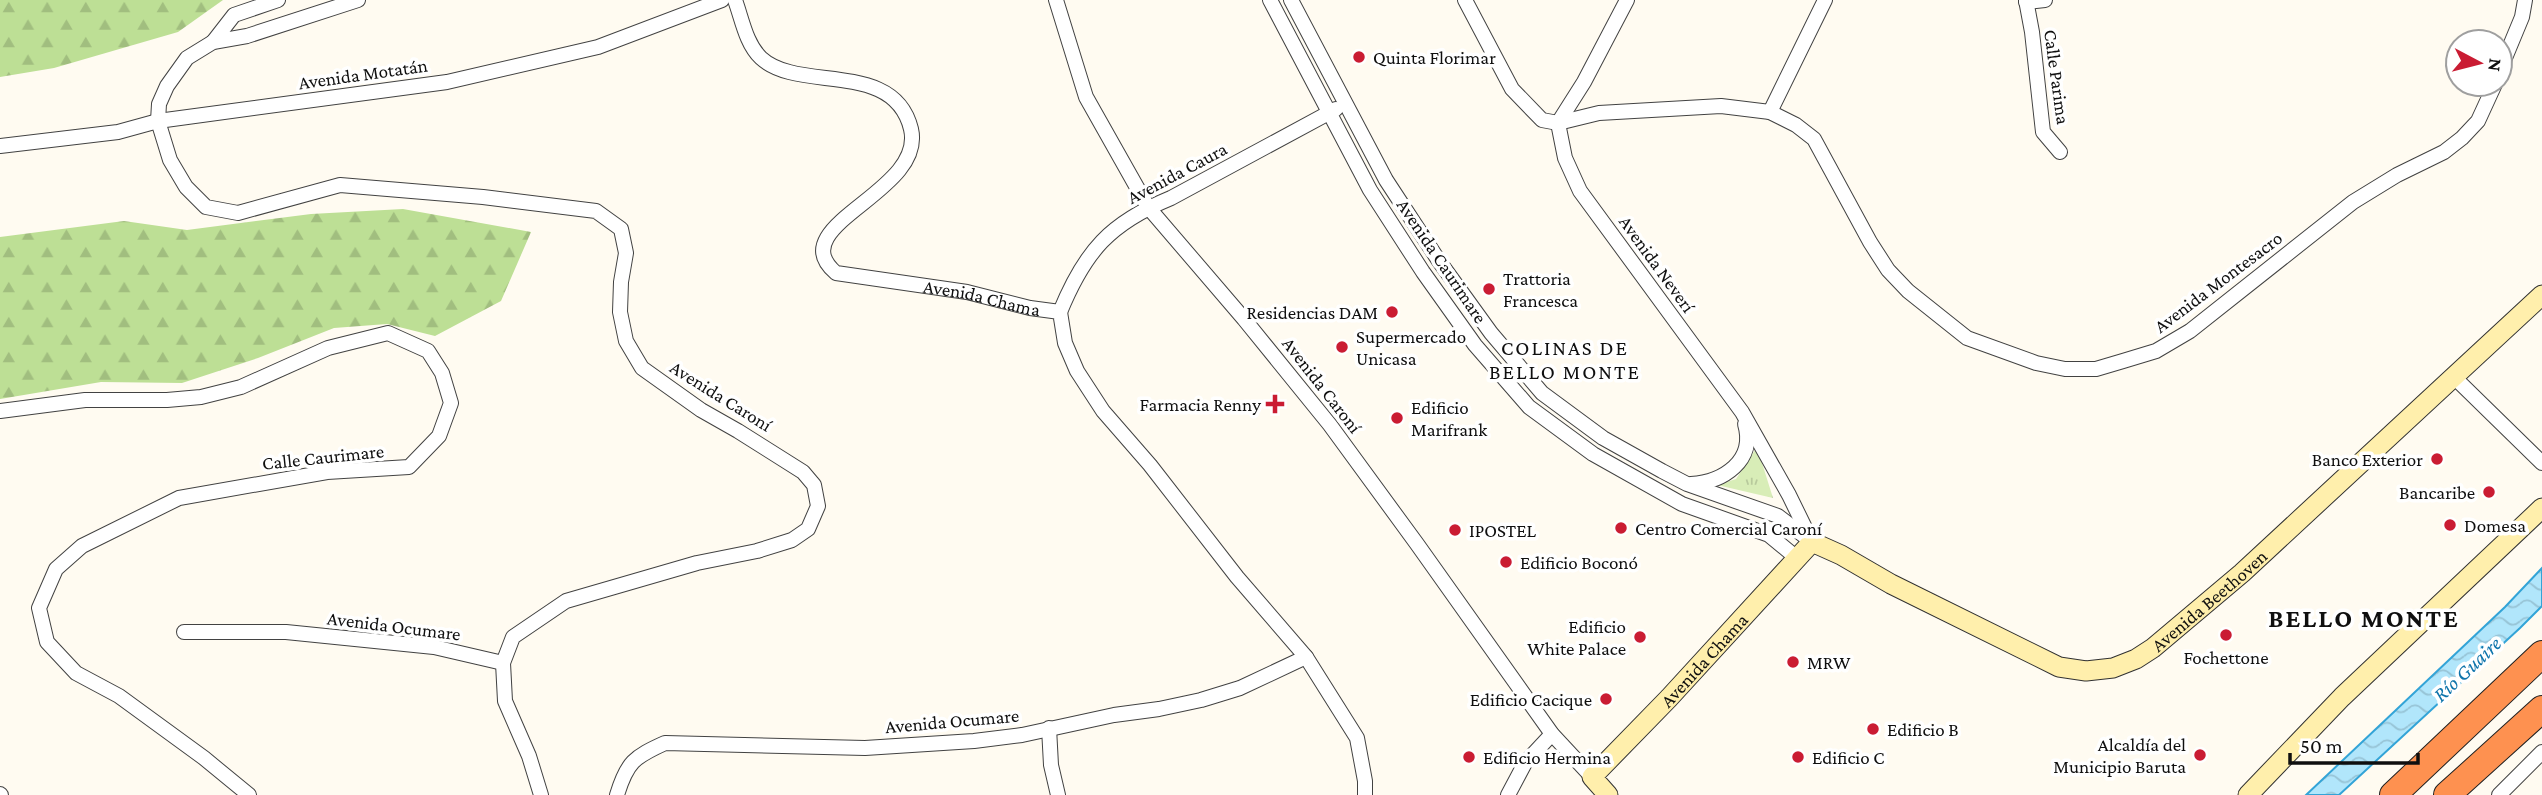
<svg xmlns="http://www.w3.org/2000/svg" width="2542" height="795" viewBox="0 0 2542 795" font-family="'Crimson Pro',serif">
  <defs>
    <pattern id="forest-firs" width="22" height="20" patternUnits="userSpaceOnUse" patternTransform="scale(1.75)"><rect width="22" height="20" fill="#bddf95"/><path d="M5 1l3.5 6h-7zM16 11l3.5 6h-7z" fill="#a1be7f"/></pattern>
    <pattern id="park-tufts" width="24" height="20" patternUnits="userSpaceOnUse" patternTransform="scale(1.75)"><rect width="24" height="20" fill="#d8edb7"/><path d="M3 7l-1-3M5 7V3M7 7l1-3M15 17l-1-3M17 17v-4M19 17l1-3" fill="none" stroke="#b8ca9c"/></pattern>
    <pattern id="water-waves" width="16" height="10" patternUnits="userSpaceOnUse" patternTransform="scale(1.75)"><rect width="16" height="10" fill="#b1e6fb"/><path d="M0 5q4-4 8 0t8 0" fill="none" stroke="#97c4d6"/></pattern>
  </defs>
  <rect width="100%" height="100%" fill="#fffbf1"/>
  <g fill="url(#forest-firs)">
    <polygon points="0,0 223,0 178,32 54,68 0,77"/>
    <polygon points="403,209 531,232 501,301 435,336 387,324 334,328 258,358 182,383 101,382 0,399 0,237 124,221 187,230 311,214"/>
  </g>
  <polygon fill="url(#park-tufts)" points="1757,447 1773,498 1717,485 1736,479"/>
  <polygon fill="url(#water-waves)" stroke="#33a4d7" stroke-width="2" points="2542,568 2542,606 2520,628 2339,795 2306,795 2505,607"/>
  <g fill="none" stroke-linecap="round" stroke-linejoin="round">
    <defs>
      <g id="street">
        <polyline points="358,0 247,36 213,42 187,58 167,86 159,104 158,121 170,160 186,187 206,207 238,213 340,185 483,197 596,211 621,229 626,253 621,282 620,312 626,341 642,368 701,410 738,431 803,472 814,485 818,506 808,529 792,540 757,551 697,563 566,601 513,637 503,663 505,701 529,756 541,795"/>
        <path id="s1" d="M735,0C742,19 746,44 761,58C799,93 894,59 911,129C926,193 780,225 836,273L967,292L1030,308L1060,312L1065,343L1077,371L1103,411L1150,465L1237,577L1306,657L1357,738L1365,781V795"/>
        <polyline points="1056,0 1086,97 1148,207 1244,319 1330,425 1417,544 1552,734 1592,777"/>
        <polyline points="1270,0 1370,190 1423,272 1475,345 1529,407 1593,454 1682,504 1769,535 1798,559"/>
        <polyline points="1291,0 1386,180 1439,261 1491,333 1542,393 1603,438 1662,471 1687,484 1778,516 1812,542"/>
        <polyline points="1465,0 1512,89 1542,120 1558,123 1599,113 1721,106 1770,112 1796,125 1814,139 1870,242 1888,270 1908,291 1967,338 2036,363 2065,369 2096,369 2123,361 2156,351 2190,331 2353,202 2397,175 2444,152 2462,138 2478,121 2495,84"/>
        <polyline points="1627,0 1584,82 1558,123 1565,158 1580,191 1742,412 1789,495 1810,538"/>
        <polyline points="2026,0 2032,32 2043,132 2060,152"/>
        <polyline points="2026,2 2045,0"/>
        <polyline points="213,42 234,15 278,0"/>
        <polyline points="2500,70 2522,17 2525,0"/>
        <polyline points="1770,112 1825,0"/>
        <polyline points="0,146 118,132 158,121 447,82 598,47 722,0"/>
        <path d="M1060,312C1085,251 1110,223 1171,198L1336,109"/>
        <polyline points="2454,377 2542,463"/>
        <polyline points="0,411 85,400 167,400 201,397 241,387 328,348 388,333 428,351 442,373 451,403 439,436 409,467 327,472 179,498 82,546 56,569 39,608 47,642 76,673 119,696 204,758 249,795"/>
        <path d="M1691,484C1723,482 1756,461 1745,424"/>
        <polyline points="184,632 286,632 434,647 503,663"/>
        <polyline points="1049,728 1051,765 1058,795"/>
        <polyline points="0,794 1,795"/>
        <path d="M617,795C627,762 634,757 665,743L865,748L974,741L1022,735L1114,715L1159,709L1201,700L1240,688L1306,657"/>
        <polyline points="1508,795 1525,763 1552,734"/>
        <polyline points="2499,795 2542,752"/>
      </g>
      <g id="secondary">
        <path id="s2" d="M1608,795L1592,777L1669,698L1812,542L1841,555L1891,584L2059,667L2086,671L2113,668L2136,659L2153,648L2242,573L2542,295"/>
        <polyline points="2248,795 2342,697 2542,508"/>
      </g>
      <g id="highway">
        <polyline points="2393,795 2542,654"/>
        <polyline points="2447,795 2542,709"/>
      </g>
    </defs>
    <use href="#street" stroke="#424242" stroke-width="16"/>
    <use href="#secondary" stroke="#313131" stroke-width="21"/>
    <use href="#highway" stroke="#202020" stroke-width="28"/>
    <use href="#street" stroke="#fff" stroke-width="14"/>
    <use href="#secondary" stroke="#ffefac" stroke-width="19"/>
    <use href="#highway" stroke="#fe9150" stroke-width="26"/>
  </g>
  <g fill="#ca1c33" stroke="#fff" stroke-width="2.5">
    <circle cx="1359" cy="57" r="7"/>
    <circle cx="1489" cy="289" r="7"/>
    <circle cx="1392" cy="312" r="7"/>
    <circle cx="1342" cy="347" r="7"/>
    <path d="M1271.5 393.5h7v7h7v7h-7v7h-7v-7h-7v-7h7z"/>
    <circle cx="1397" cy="418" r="7"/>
    <circle cx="2437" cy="459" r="7"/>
    <circle cx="2489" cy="492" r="7"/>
    <circle cx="2450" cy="525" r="7"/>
    <circle cx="1621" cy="528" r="7"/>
    <circle cx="1455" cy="530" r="7"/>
    <circle cx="1506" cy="562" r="7"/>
    <circle cx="2226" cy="635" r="7"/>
    <circle cx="1640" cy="637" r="7"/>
    <circle cx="1793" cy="662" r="7"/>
    <circle cx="1606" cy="699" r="7"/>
    <circle cx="1873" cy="729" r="7"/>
    <circle cx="2200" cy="755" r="7"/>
    <circle cx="1469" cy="757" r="7"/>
    <circle cx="1798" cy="757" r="7"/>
  </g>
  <g text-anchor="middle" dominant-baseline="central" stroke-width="7" stroke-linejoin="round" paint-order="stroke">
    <g font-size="19" fill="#0f0f0f" stroke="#fff" text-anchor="start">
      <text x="1373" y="57">Quinta Florimar</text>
      <text x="1503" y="278">Trattoria<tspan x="1503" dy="22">Francesca</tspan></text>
      <text x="1378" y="312" text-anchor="end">Residencias DAM</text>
      <text x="1356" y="336">Supermercado<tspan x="1356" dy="22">Unicasa</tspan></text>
      <text x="1261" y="404" text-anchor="end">Farmacia Renny</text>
      <text x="1411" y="407">Edificio<tspan x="1411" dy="22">Marifrank</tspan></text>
      <text x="2423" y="459" text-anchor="end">Banco Exterior</text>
      <text x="2475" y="492" text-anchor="end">Bancaribe</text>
      <text x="2464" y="525">Domesa</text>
      <text x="1635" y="528">Centro Comercial Caroní</text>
      <text x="1469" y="530">IPOSTEL</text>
      <text x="1520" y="562">Edificio Boconó</text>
      <text x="1626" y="626" text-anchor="end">Edificio<tspan x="1626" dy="22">White Palace</tspan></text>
      <text x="2226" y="657" text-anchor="middle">Fochettone</text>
      <text x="1807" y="662">MRW</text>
      <text x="1592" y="699" text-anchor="end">Edificio Cacique</text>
      <text x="1887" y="729">Edificio B</text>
      <text x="2186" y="744" text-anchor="end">Alcaldía del<tspan x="2186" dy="22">Municipio Baruta</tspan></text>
      <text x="1483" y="757">Edificio Hermina</text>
      <text x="1812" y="757">Edificio C</text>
    </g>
    <g font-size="19" fill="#0f0f0f" stroke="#fff">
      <text transform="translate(363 74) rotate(-8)">Avenida Motatán</text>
      <text transform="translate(2057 77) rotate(82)">Calle Parima</text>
      <text transform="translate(1177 173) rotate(-28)">Avenida Caura</text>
      <text transform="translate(1442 261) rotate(56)">Avenida Caurimare</text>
      <text transform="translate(1657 264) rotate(54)">Avenida Neverí</text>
      <text transform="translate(2218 282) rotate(-37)">Avenida Montesacro</text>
      <text stroke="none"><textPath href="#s1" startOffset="572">Avenida Chama</textPath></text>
      <text transform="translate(1322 385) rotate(52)">Avenida Caroní</text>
      <text transform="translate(721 396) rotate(32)">Avenida Caroní</text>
      <text transform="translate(323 457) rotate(-6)">Calle Caurimare</text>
      <text stroke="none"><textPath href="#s2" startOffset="796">Avenida Beethoven</textPath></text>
      <text transform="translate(394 626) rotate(7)">Avenida Ocumare</text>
      <text stroke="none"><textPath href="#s2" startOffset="186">Avenida Chama</textPath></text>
      <text transform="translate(952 721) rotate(-5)">Avenida Ocumare</text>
    </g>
    <g font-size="21" letter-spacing="2" fill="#0f0f0f" stroke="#fff">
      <text x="1565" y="348">COLINAS DE<tspan x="1565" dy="24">BELLO MONTE</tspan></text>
    </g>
    <g font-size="21" font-style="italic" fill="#0e74ab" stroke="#fff">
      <text transform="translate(2467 669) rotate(-43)">Río Guaire</text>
    </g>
    <g font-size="26" font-weight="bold" letter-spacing="2" fill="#0f0f0f" stroke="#fff">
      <text x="2364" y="618">BELLO MONTE</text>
    </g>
  </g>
  <g transform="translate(2479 63) rotate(97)"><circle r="33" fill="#ffffff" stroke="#9f9f9f" stroke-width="2"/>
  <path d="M0-5L12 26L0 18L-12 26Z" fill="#ca1c33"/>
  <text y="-10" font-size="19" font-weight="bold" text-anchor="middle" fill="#0f0f0f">N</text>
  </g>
  <path d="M2290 753v10h128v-10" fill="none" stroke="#0f0f0f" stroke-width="3.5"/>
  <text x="2300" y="753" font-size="21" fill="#0f0f0f" stroke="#ffffff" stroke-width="5" paint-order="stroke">50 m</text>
</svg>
